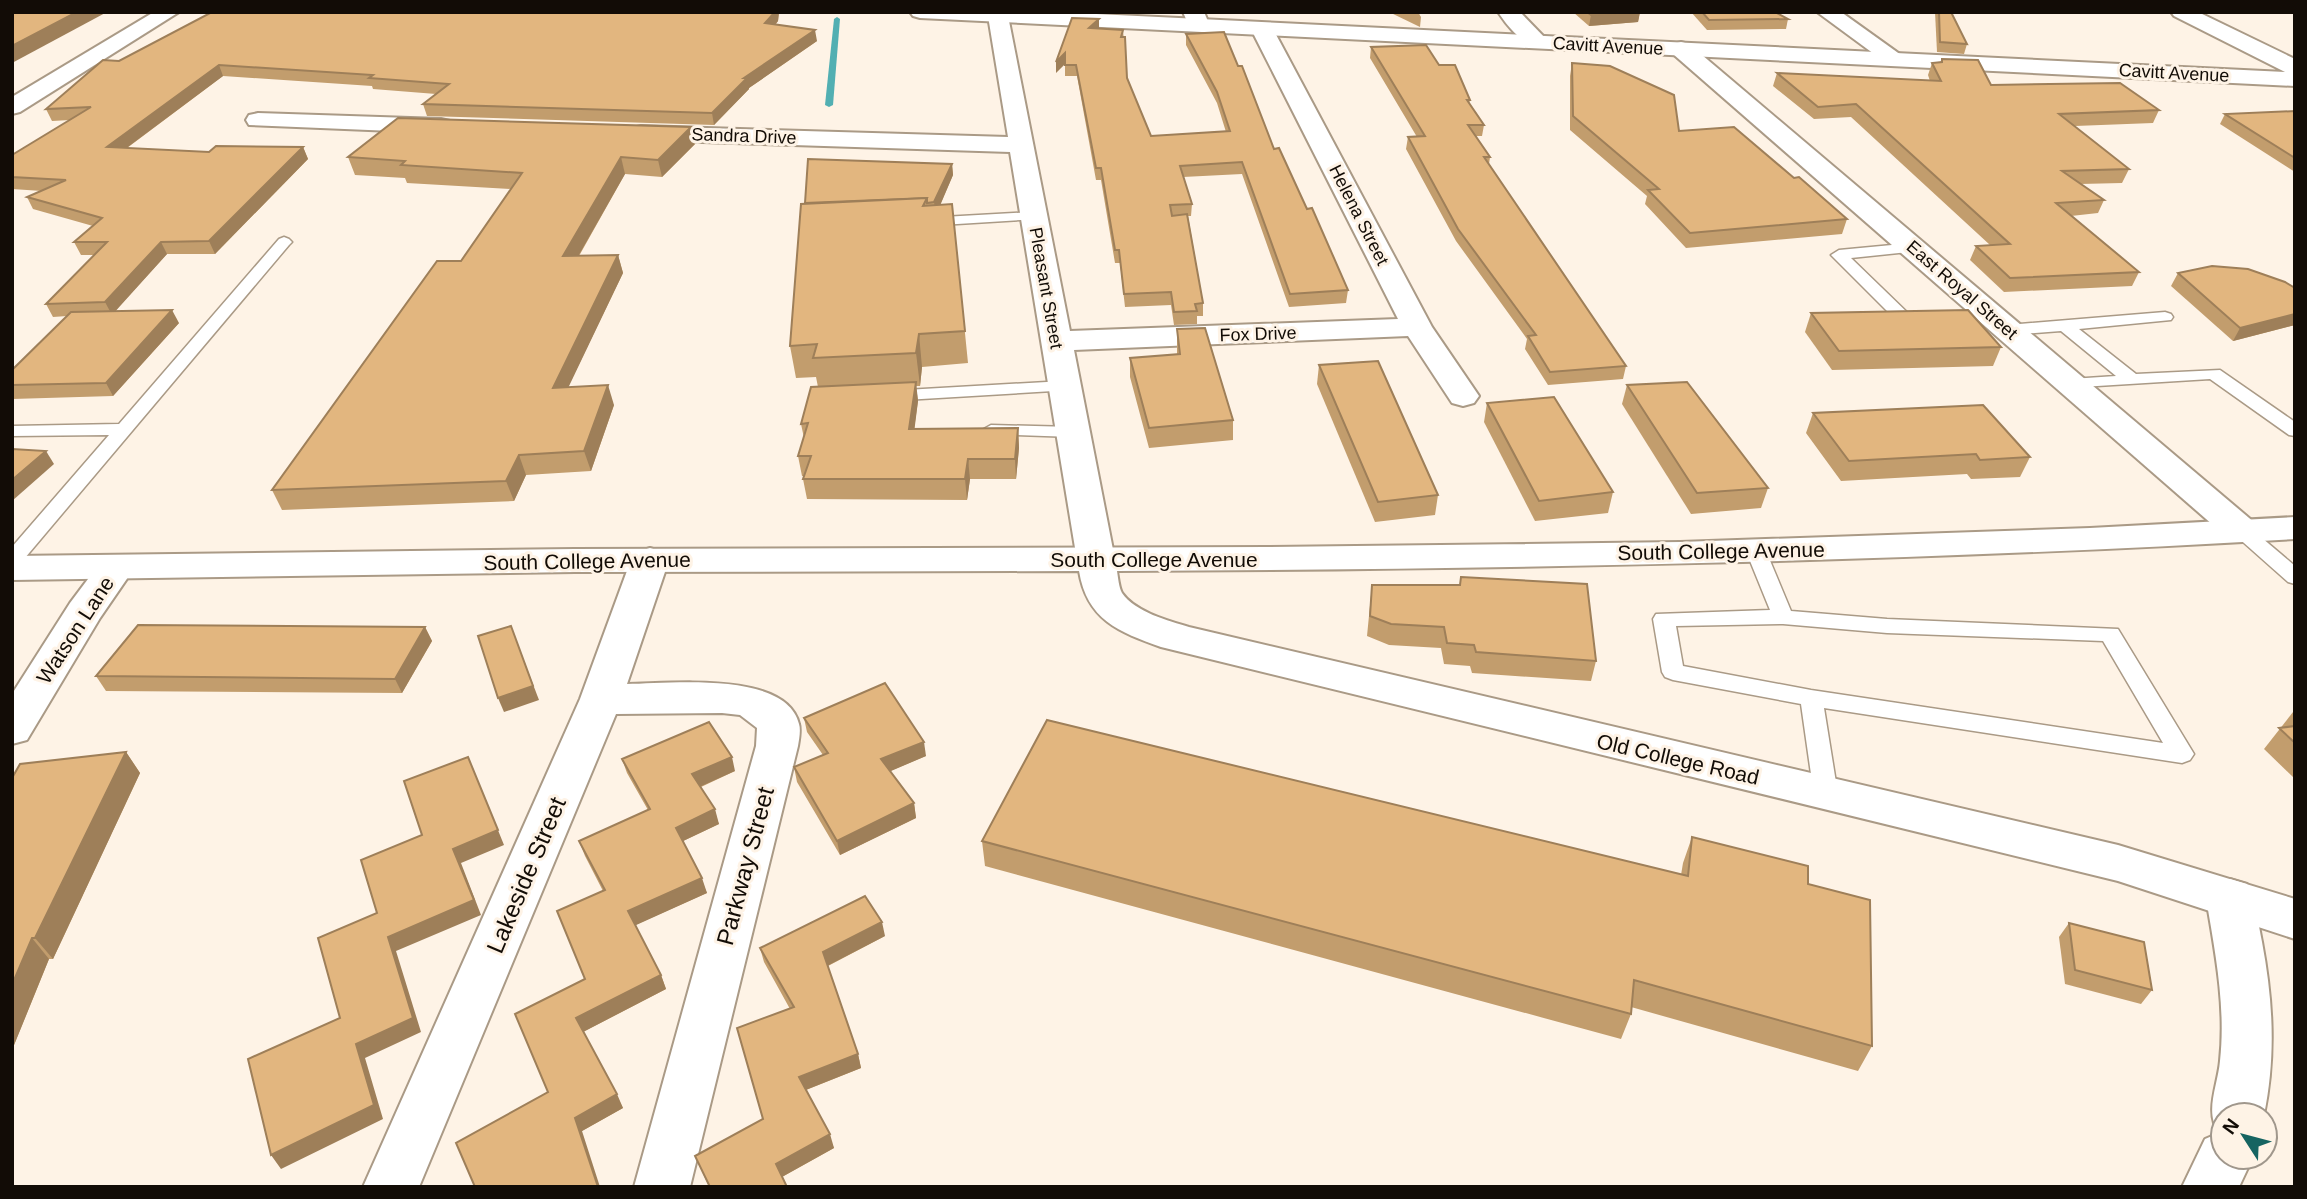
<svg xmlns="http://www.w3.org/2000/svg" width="2307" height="1199" viewBox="0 0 2307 1199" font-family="Helvetica,sans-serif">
  <rect width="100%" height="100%" fill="#fef3e6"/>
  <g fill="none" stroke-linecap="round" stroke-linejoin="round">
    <polygon fill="#52afb2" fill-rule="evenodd" points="837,17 840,19 833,105 829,107 825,105 834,19"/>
    <defs>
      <g id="lane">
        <polygon points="1033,212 1040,216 1038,219 925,226 918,222 925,218"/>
        <polygon points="284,237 289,239 292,242 289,245 19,565 12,566 12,547 109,435 12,436 12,426 119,424 279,239"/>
        <polygon points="1913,243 1921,248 1918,251 1851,258 1912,317 1920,316 1928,321 1926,324 1902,326 1831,255 1839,250"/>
        <polygon points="2165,312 2171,314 2173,317 2171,320 2079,329 2136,374 2220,370 2295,422 2295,436 2289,435 2210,379 2065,388 2062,384 2071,379 2116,376 2061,331 2008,335 2000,330 2008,325"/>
        <polygon points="1064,381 1070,382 1073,386 1070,390 888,401 879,396 888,391"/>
        <polygon points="991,425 1073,427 1082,432 1073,437 985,434 982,430"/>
        <polygon points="2242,525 2249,527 2295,566 2295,584 2288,582 2235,535 2232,531 2235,527"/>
        <path d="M1756,545L1763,546L1766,551L1791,611L1887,619L2118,629L2194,754L2190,760L2182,763L1824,708L1838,795L1835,801L1826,804L1817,801L1814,795L1801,704L1673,680L1665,677L1662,672L1653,619L1656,614L1770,610L1746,551L1749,546ZM1783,624L1887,633L2103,641L2163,743L1811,690L1683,666L1676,626Z"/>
      </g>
      <g id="street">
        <polygon points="990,12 1006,12 1008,16 1070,331 1398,319 1251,29 1254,24 1270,24 1273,29 1432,327 1479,396 1474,403 1463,406 1452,403 1408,336 1074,350 1115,560 1109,568 1096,572 1083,568 1077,560 1010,152 641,140 632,138 629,133 632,128 641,126 1008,137 988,16"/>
        <polygon points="1183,12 1204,12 1210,26 1207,31 1191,31"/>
        <path d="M1498,12H1520L1549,42L1546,47C1527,51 1508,27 1498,12Z"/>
        <polygon points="1817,12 1841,12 1908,60 1905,65 1889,65"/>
        <polygon points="1681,42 1689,44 2255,523 2260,531 2255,539 2242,542 2229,539 1673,54 1670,49 1673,44"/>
        <polygon points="258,113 441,119 450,121 453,126 450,131 441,133 249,125 246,120 249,115"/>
        <path d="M650,548L663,552L669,560L627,684C668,684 786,670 799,724C801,730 799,740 798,746L690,1187H634L756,746L757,728L740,715L722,713L616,714L419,1187H363L580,699L631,560L637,552Z"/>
        <polygon points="116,555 129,559 135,567 100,618 27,740 12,744 12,694 70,603 103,559"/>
        <path d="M2230,879L2247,884C2256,903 2258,922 2262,942C2273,1001 2276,1056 2264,1115H2223V1157H2253L2239,1187H2182L2205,1139L2219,1133C2204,1112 2218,1085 2220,1061C2226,1006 2215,951 2206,898L2213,884Z"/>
      </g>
      <g id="secondary">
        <polygon points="154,12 179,12 20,112 12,114 12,97"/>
        <polygon points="910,12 1055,12 2285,72 2174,16 2171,12 2198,12 2295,59 2295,86 920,18 913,16"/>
        <path d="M2295,517V539C1902,562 1510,569 1117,571C1118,577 1119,588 1122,593C1135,612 1169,621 1189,627L2118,845L2295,899V939L2118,881L1161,647C1119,632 1087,620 1079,571L575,572L12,580V556L575,549L1270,547L1680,542L2090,528Z"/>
      </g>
    </defs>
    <use href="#lane" stroke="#aa9a86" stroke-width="3"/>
    <use href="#street" stroke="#aa9a86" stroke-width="4"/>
    <use href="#secondary" stroke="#aa9a86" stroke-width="4"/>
    <use href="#lane" fill="#fff" fill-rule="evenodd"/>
    <use href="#street" fill="#fff" fill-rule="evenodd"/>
    <use href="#secondary" fill="#fff" fill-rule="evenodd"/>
  </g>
  <g fill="#c29d6d">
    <polygon points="212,12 779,12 778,21 776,24 817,41 749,88 749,89 714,125 427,116 423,104 436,94 373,89 372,86 223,76 127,148 209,152 303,147 308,159 215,254 167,254 115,311 179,323 113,396 12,399 12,370 67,316 53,317 46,304 95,255 81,255 74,242 93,226 33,209 27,197 42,191 12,189 12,155 70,120 52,121 46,109 119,61"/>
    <polygon points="1256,12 1282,12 1257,14"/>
    <polygon points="1389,12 1418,12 1421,17 1420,27"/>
    <polygon points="1573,12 1640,12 1638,22 1589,26"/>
    <polygon points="1691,12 1775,12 1788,19 1786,29 1707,30"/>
    <polygon points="1885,12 1913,12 1888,14"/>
    <polygon points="1935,12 1951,12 1967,44 1964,54 1937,52"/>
    <polygon points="1099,29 1123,30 1127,78 1151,136 1226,132 1217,103 1186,45 1186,34 1274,149 1307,209 1348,290 1346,303 1289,307 1242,174 1183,177 1192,204 1191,216 1188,216 1203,303 1203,316 1197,316 1197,324 1174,325 1171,305 1125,307 1120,263 1115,263 1101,180 1096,180 1077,76 1065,76 1065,64 1056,73"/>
    <polygon points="1371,47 1439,65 1470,100 1469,104 1484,125 1482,136 1476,136 1490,157 1489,164 1626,366 1623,379 1548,385 1525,349 1527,339 1456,241 1406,149 1408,137 1417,137 1370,58"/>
    <polygon points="1942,59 1991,85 2159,110 2153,123 2075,126 2129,169 2122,183 2080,184 2104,200 2098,213 2071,216 2139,272 2132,286 2004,292 1970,260 1976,246 1990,245 1851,117 1814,119 1773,86 1777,73 1930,81 1928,75 1932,63 1940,62"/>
    <polygon points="1572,63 1679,131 1847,219 1842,234 1686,248 1645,204 1647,196 1570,130 1570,76"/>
    <polygon points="2295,111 2295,172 2220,124 2225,114"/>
    <polygon points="691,127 695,144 662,177 625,174 579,256 618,255 623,273 568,387 614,405 591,471 526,475 514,501 282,510 272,490 461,261 511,189 407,183 405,178 355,175 348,157"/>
    <polygon points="952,164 953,175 940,205 952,204 968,363 922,367 920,386 916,386 918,401 914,429 1018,428 1019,448 1016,479 970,479 967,500 807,499 803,479 804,476 802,476 798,456 804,438 801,424 818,387 816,377 796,378 790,346 805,203"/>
    <polygon points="2178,273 2295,288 2295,325 2233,341 2171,286"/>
    <polygon points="1811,313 2001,347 1993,366 1832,370 1805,332"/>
    <polygon points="1177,329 1233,420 1233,440 1149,448 1130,377 1130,358 1177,354"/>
    <polygon points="1319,365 1438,495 1435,515 1375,522 1317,384"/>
    <polygon points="1627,385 1768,488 1761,508 1691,514 1622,404"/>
    <polygon points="1487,403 1613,492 1608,513 1535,521 1484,422"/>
    <polygon points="1813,413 2030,457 2020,477 1971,479 1967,474 1841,481 1806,433"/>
    <polygon points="1372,585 1596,661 1591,681 1472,673 1470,666 1444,664 1441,648 1389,645 1367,636"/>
    <polygon points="425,627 432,641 402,693 106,691 96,676"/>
    <polygon points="2295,711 2295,779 2264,749 2293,712"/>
    <polygon points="804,718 926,756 890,771 914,803 916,818 840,855 797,782 794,767 823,755 807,732"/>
    <polygon points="126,752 140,773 53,959 49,959 12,1050 12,778"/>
    <polygon points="622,759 735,771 701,787 719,824 683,841 707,893 635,925 661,975 666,989 583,1032 623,1108 582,1131 548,1092 585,979 603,891 585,856 579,841 648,810 627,773"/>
    <polygon points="1692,837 1808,884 1872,1046 1858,1071 1631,1007 1631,1014 1621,1039 985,866 982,841 1681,875 1683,863"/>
    <polygon points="2069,923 2152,990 2141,1004 2065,984 2059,937"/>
    <polygon points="885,936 828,966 858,1054 861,1068 806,1090 834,1148 782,1177 787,1187 709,1187 695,1156 763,1119 790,1009 764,962 760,948"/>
  </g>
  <g fill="#9e7f59">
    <polygon points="77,12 107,12 12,63 12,46"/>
    <polygon points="775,12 779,12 778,21 767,34 765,23"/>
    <polygon points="1631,12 1640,12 1638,22 1589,26 1591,15"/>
    <polygon points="1099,19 1099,29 1089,28"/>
    <polygon points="815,30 817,41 749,88 749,89 714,125 712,113 744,78"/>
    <polygon points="1065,53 1066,63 1056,73 1056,62"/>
    <polygon points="219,65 223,76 113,158 107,147"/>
    <polygon points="691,127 695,144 662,177 658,160"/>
    <polygon points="303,147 308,159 215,254 209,241"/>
    <polygon points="621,157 625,174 568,274 563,256"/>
    <polygon points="952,164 953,175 936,215 934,202"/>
    <polygon points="161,242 167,254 112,315 105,302"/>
    <polygon points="618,255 623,273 559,407 553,388"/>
    <polygon points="172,310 179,323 113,396 106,383"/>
    <polygon points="2295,314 2295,325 2233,341 2240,328"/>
    <polygon points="919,334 922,367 920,386 916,353"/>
    <polygon points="916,382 918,401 912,449 909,429"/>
    <polygon points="608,385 614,405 591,471 584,451"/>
    <polygon points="1018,428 1019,448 1016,479 1015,459"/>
    <polygon points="46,451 54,464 12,501 12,480"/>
    <polygon points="519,455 526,475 514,501 506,481"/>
    <polygon points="968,459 970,479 967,500 965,479"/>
    <polygon points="425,627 432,641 402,693 395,679"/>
    <polygon points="516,640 539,700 504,712 498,698"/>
    <polygon points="924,742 926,756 884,774 881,759"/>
    <polygon points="126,752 140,773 53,959 35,938"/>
    <polygon points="732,757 735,771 697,788 692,774"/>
    <polygon points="474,771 504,845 461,863 481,915 396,951 421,1032 365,1058 383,1119 281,1169 271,1155 356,1044 388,937 453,849"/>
    <polygon points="914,803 916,818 840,855 837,841"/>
    <polygon points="715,809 719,824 681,842 676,828"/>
    <polygon points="702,878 707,893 634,926 628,911"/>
    <polygon points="882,922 885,936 827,966 823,952"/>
    <polygon points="32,938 49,959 12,1050 12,985"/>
    <polygon points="661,975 666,989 583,1032 576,1018"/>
    <polygon points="858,1054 861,1068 803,1091 799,1077"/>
    <polygon points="617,1094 623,1108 582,1131 600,1187 598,1187 575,1118"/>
    <polygon points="830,1134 834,1148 780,1178 776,1164"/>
  </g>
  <g fill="#e2b67f" stroke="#9e7f59" stroke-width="2">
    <polygon points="12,12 77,12 12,46"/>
    <polygon points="212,12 775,12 765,23 815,30 744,78 747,78 712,113 423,104 449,84 369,78 373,75 219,65 107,147 209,152 216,146 303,147 209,241 161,242 105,302 46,304 107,242 74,242 102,218 27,197 66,180 12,177 12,155 91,107 46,109 103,60 119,61"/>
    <polygon points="1587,12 1631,12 1591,15"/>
    <polygon points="1702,12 1775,12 1788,19 1709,20"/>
    <polygon points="1939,12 1951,12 1967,44 1940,42"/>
    <polygon points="1072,18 1099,19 1089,28 1123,30 1121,37 1125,37 1127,78 1151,136 1230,131 1217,92 1186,34 1224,32 1238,66 1242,66 1274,149 1279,148 1307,209 1312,208 1348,290 1290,294 1242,162 1180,166 1192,204 1170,205 1172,216 1187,214 1203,303 1195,304 1197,311 1174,312 1171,292 1124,294 1119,250 1115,250 1101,168 1096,168 1076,65 1065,65 1065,53 1056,62"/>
    <polygon points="1426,45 1439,65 1455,65 1470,100 1467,100 1484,125 1468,125 1490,157 1484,157 1626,366 1550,372 1528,336 1536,335 1458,229 1408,137 1425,136 1371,47"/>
    <polygon points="1942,59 1978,60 1991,85 2120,83 2159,110 2059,114 2129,169 2062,171 2104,200 2056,203 2139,272 2010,278 1976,246 2010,244 1856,104 1818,107 1777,73 1941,81 1932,63 1942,62"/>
    <polygon points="1572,63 1610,66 1674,95 1679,131 1734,127 1794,178 1799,177 1847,219 1690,233 1648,190 1659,189 1573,116"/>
    <polygon points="2295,111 2295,158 2225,114"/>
    <polygon points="398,118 691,127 658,160 621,157 563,256 618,255 553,388 608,385 584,451 519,455 506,481 272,490 437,261 461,261 522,173 401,165 405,161 348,157"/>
    <polygon points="808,159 952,164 934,202 927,203 927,198 805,203"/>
    <polygon points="927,198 923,206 952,204 965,331 919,334 916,353 813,358 817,344 790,346 801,204"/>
    <polygon points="2212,266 2248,269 2285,282 2295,288 2295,314 2240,328 2178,273"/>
    <polygon points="172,310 106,383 12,385 12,370 71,312"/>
    <polygon points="1968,310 2001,347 1839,351 1811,313"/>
    <polygon points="1205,328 1233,420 1149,428 1130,358 1180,354 1177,329"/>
    <polygon points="1378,361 1438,495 1378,502 1319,365"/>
    <polygon points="916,382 909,429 1018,428 1015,459 968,459 965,479 803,479 811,456 798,456 808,423 801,424 811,387"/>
    <polygon points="1687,382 1768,488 1697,493 1627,385"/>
    <polygon points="1554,397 1613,492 1539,501 1487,403"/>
    <polygon points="1983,405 2030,457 1980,460 1976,454 1849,461 1813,413"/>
    <polygon points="12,449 46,451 12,480"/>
    <polygon points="1461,577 1587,584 1596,661 1476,652 1474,645 1447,643 1444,627 1391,624 1370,616 1372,585 1460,585"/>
    <polygon points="138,625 425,627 395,679 96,676"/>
    <polygon points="511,626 533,686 498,698 478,636"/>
    <polygon points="885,683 924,742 881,759 914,803 837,841 794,767 828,753 804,718"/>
    <polygon points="1047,720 1688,876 1692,837 1808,866 1808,884 1870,900 1872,1046 1634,980 1631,1014 982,841"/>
    <polygon points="709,722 732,757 692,774 715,809 676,828 702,878 628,911 661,975 576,1018 617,1094 575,1118 598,1187 475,1187 456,1143 548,1092 515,1014 585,979 557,911 605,890 579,841 650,809 622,759"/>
    <polygon points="2295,726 2295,743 2279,728"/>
    <polygon points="126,752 35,938 32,938 12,985 12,778 20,764"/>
    <polygon points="468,757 498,830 453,849 474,900 388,937 413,1018 356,1044 374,1105 271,1155 248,1059 340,1018 318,938 377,913 361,860 422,835 404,781"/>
    <polygon points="865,896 882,922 823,952 858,1054 799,1077 830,1134 776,1164 787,1187 710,1187 695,1156 763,1119 737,1028 794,1007 760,948"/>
    <polygon points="2069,923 2144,942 2152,990 2075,970"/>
  </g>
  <g text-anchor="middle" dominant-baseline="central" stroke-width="6" stroke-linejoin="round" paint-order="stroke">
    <g font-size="18" fill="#120c06" stroke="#fef3e6">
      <text transform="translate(1608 46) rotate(3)">Cavitt Avenue</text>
      <text transform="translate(2174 73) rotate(3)">Cavitt Avenue</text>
      <text transform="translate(744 136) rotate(2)">Sandra Drive</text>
      <text transform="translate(1359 215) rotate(63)">Helena Street</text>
      <text transform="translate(1046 288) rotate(80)">Pleasant Street</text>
      <text transform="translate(1962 290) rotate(41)">East Royal Street</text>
      <text transform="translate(1258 334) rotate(-2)">Fox Drive</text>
    </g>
    <g font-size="21" fill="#120c06" stroke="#fef3e6">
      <text transform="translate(1721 551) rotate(-1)">South College Avenue</text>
      <text x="1154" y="559">South College Avenue</text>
      <text transform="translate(587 561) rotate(-1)">South College Avenue</text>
      <text transform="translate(75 630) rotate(-57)">Watson Lane</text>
      <text transform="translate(1678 759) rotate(13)">Old College Road</text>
    </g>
    <g font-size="24" fill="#120c06" stroke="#fef3e6">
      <text transform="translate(745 866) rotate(-75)">Parkway Street</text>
      <text transform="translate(526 875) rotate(-67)">Lakeside Street</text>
    </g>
  </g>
  <rect width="2307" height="1199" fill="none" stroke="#120c06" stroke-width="28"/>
  <g transform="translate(2244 1136) rotate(306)"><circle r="33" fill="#fef3e6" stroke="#a0978c" stroke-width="2"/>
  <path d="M0-5L12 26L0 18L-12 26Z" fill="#166461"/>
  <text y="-10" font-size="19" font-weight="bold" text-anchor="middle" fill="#120c06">N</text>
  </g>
</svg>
